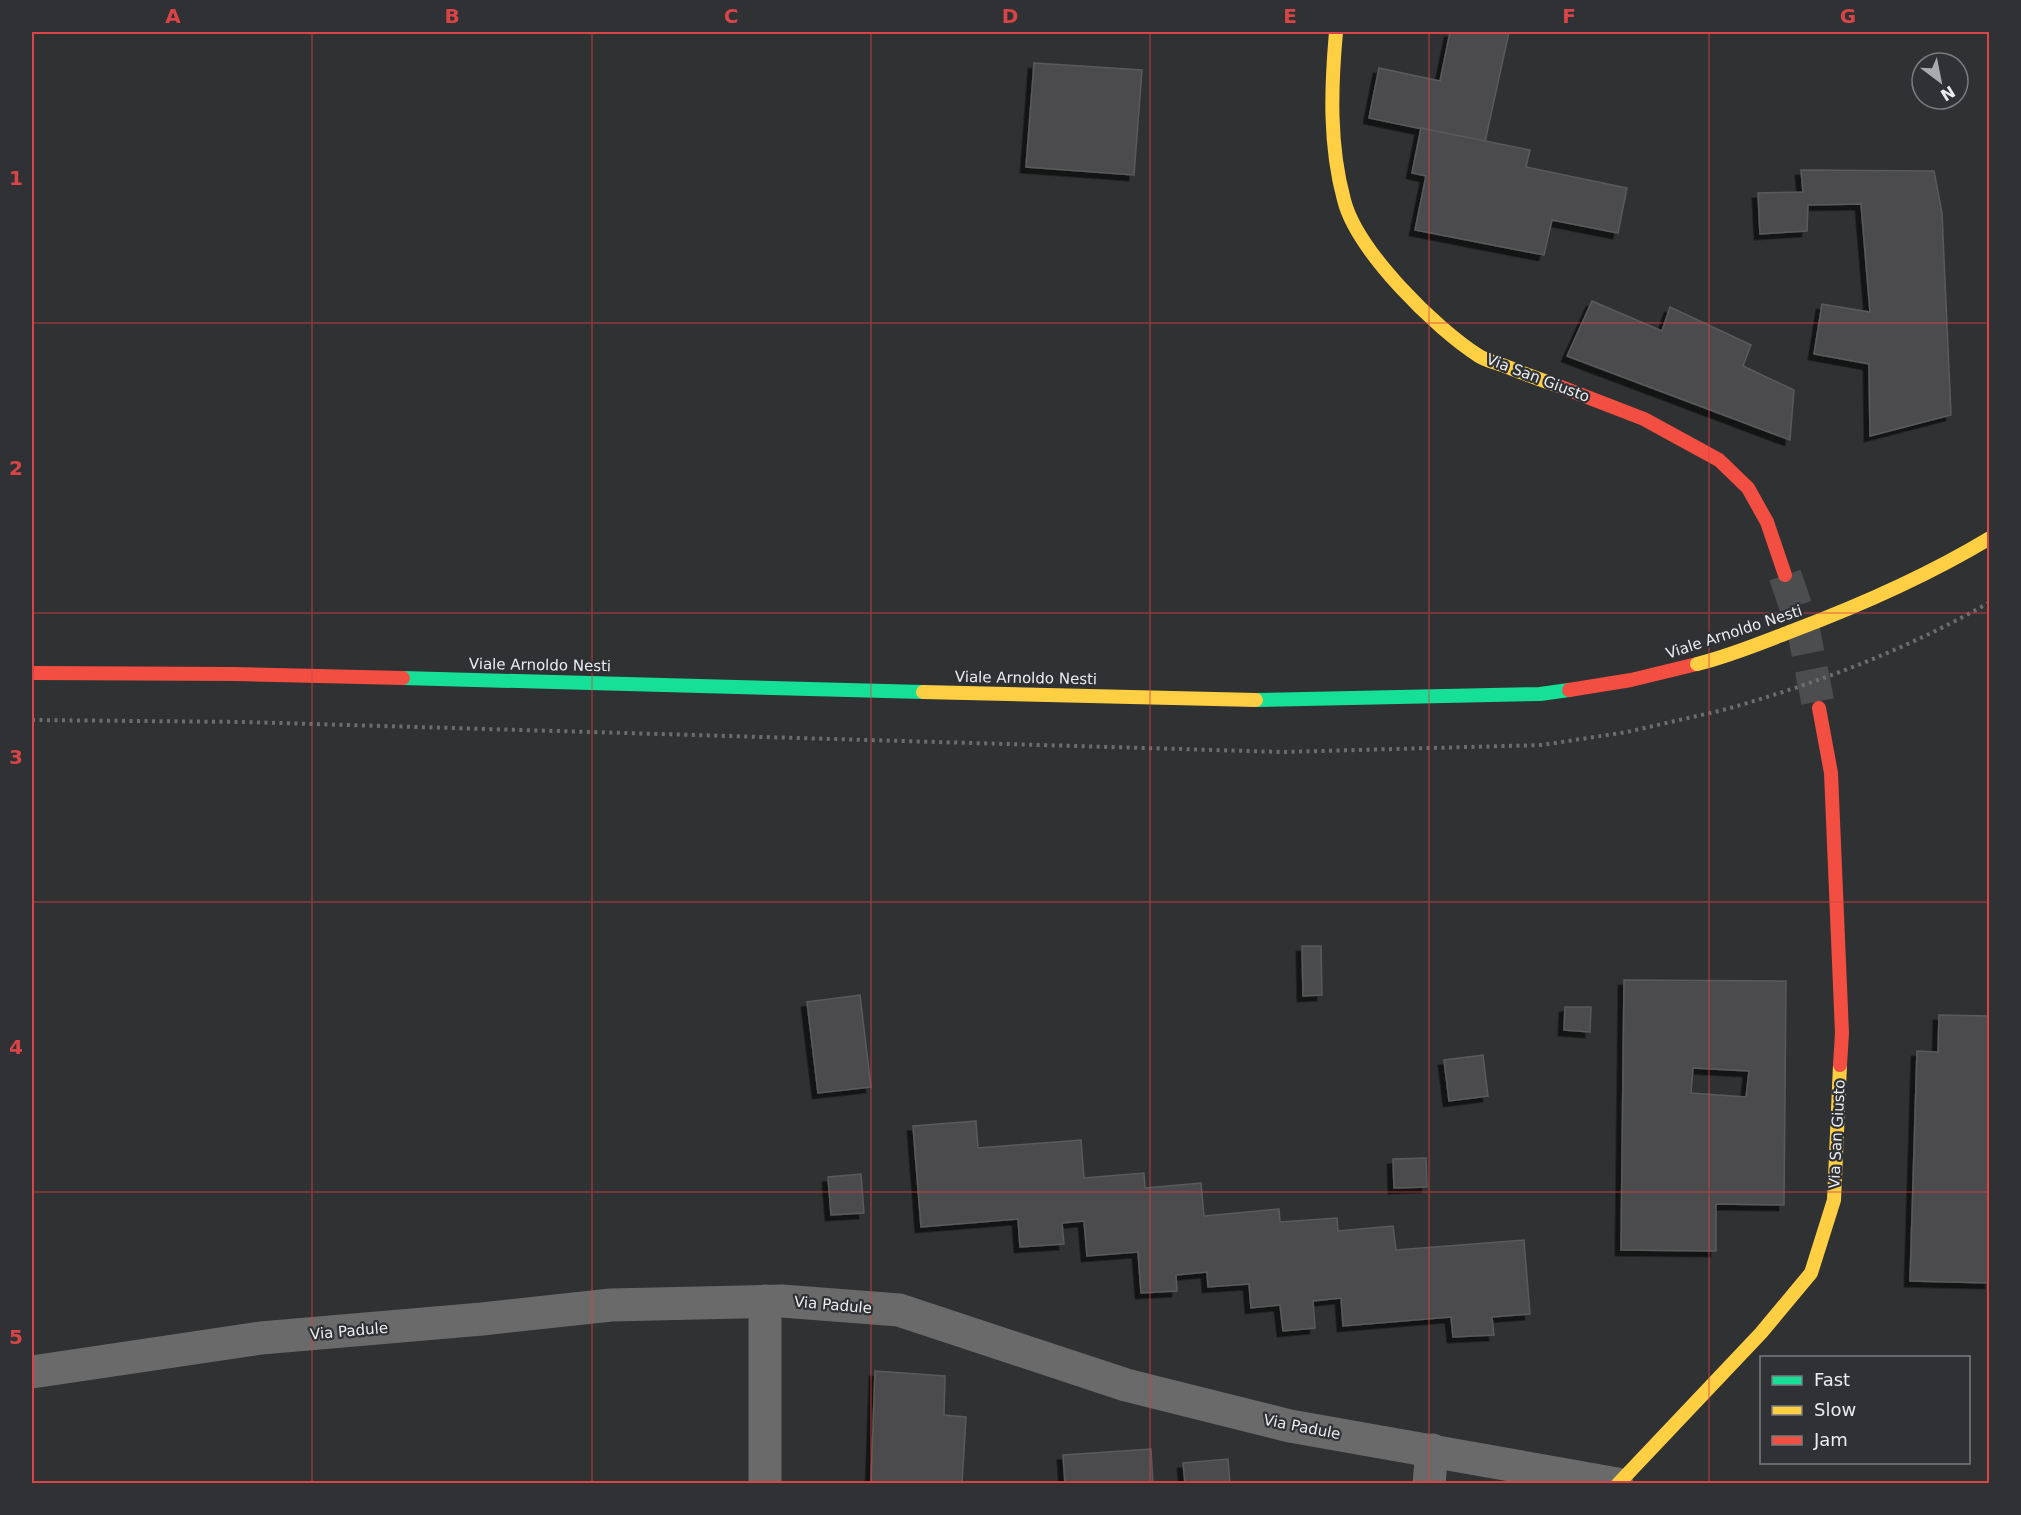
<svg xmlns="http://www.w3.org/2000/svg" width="2021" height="1515" viewBox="0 0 2021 1515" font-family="'DejaVu Sans',sans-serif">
  <defs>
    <filter id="shadow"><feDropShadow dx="-5.5" dy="5.5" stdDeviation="0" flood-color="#0009"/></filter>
  </defs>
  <rect width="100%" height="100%" fill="#303133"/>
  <g fill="#4b4c4d" stroke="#595a5c" stroke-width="1.5" fill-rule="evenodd" filter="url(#shadow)">
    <polygon points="1450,32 1509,32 1485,142 1369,118 1379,68 1440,81"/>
    <polygon points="1034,63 1142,70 1134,175 1026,167"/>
    <polygon points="1421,128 1530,150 1526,167 1627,188 1618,233 1552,220 1544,255 1415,230 1426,176 1412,173"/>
    <polygon points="1801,170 1934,171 1942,213 1951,415 1870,436 1869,364 1814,354 1822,304 1870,312 1861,204 1808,205 1807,231 1760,234 1758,193 1803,192"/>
    <polygon points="1592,301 1662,331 1670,307 1751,345 1743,366 1794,390 1790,440 1567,356"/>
    <polygon points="1302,946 1321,946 1322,995 1303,996"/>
    <path d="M1624,980L1786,981L1784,1205L1716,1204V1251L1621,1250ZM1693,1068L1749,1071L1746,1097L1691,1093Z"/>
    <polygon points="860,995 871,1087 818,1093 807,1002"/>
    <polygon points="1565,1007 1591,1007 1590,1032 1564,1030"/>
    <polygon points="1939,1015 1990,1016 1990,1283 1910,1281 1917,1051 1938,1052"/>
    <polygon points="1483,1055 1488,1096 1449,1101 1444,1060"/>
    <polygon points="976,1121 978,1148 1081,1140 1084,1178 1144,1173 1145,1188 1201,1183 1204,1216 1279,1209 1280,1222 1337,1218 1338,1231 1393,1226 1396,1250 1524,1240 1530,1314 1492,1317 1494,1335 1453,1337 1451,1317 1343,1326 1341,1298 1313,1301 1315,1328 1283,1331 1280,1305 1251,1308 1249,1284 1208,1287 1207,1272 1176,1275 1177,1291 1141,1293 1138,1252 1087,1256 1084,1221 1062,1223 1064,1244 1020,1247 1018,1219 921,1227 913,1126"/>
    <polygon points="1426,1158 1427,1187 1394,1188 1393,1159"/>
    <polygon points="861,1174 864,1213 831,1215 828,1177"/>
    <polygon points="875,1371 945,1376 944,1415 966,1417 962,1484 871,1484"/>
    <polygon points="1151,1449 1153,1484 1065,1484 1063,1455"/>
    <polygon points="1228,1459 1230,1484 1185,1484 1183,1463"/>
  </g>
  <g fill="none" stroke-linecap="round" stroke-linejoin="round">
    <polyline stroke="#4c4d4f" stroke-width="33" stroke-dasharray="33 16" stroke-linecap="butt" points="1785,575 1803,628 1819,708"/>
    <polyline stroke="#6c6d6f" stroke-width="4" stroke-dasharray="3 4.5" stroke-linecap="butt" points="32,720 244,722 1283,752 1542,745 1627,732 1723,710"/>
    <g stroke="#6a6a6b" stroke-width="33">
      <polyline points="765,1301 765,1484"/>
      <polyline points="32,1372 261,1338 482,1319 611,1305 782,1301 899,1310 1126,1385 1290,1426 1617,1484"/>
      <polyline points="1429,1484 1432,1450"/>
    </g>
    <g stroke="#16e098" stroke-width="14">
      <polyline points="403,678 923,692"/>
      <polyline points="1256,700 1540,694 1569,690"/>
    </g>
    <g stroke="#ffcf43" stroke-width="14">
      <path d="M1336,32C1331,88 1329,145 1344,200C1357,251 1435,328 1479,356C1487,361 1497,363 1505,366C1522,373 1539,379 1556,385"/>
      <polyline points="923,692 1256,700"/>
      <polyline points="1618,1484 1761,1333 1811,1273 1834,1200 1840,1065"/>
    </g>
    <g stroke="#f24e42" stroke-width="14">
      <polyline points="1556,385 1644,419 1719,460 1748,488 1767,522 1785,575"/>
      <polyline points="32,673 234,674 403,678"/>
      <polyline points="1569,690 1631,680 1697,664"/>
      <polyline points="1819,708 1831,773 1842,1033 1840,1065"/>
    </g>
    <path stroke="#6c6d6f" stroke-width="4" stroke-dasharray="3 4.5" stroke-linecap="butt" d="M1723,710C1816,684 1906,650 1990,602"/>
    <path stroke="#ffcf43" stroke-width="14" d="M1697,664C1730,656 1761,643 1792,631C1861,605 1927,576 1990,538"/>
  </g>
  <path fill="none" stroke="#d94546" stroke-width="1.5" stroke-opacity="0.55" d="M312,32V1484M592,32V1484M871,32V1484M1150,32V1484M1429,32V1484M1709,32V1484M32,323H1990M32,613H1990M32,902H1990M32,1192H1990"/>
  <g text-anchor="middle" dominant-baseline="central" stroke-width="4.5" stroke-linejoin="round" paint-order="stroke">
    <g font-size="15" fill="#eaecee" stroke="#2f3134">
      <text transform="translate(1538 378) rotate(21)">Via San Giusto</text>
      <text transform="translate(1734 632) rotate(-18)">Viale Arnoldo Nesti</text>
      <text transform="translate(540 665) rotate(1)">Viale Arnoldo Nesti</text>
      <text transform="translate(1026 678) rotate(1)">Viale Arnoldo Nesti</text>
      <text transform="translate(1837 1134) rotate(-87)">Via San Giusto</text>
      <text transform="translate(833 1305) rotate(5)">Via Padule</text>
      <text transform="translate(349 1331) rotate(-5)">Via Padule</text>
      <text transform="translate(1302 1427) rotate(11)">Via Padule</text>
    </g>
  </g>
  <rect width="2021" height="1515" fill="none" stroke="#2f3134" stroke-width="66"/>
  <rect x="1760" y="1356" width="210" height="108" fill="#2f3134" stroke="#7a7c7e" stroke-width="1.5"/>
  <rect x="1772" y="1376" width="30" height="9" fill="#16e098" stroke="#7a7c7e" stroke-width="1.5"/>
  <text x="1814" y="1386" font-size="18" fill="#eaecee">Fast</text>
  <rect x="1772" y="1406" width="30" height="9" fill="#ffcf43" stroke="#7a7c7e" stroke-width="1.5"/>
  <text x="1814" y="1416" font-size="18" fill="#eaecee">Slow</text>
  <rect x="1772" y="1436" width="30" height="9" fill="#f24e42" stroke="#7a7c7e" stroke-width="1.5"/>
  <text x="1814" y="1446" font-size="18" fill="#eaecee">Jam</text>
  <g transform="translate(1940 81) rotate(148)"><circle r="28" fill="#2f3134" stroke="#7a7c7e" stroke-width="1.5"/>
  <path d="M0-4.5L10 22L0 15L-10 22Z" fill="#a9abad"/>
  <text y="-9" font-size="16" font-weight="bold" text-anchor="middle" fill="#eaecee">N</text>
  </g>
  <rect x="33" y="33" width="1955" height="1449" fill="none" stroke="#d94546" stroke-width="2"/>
  <g font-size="20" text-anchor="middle" font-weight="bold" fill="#d94546">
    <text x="173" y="23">A</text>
    <text x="452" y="23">B</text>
    <text x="731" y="23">C</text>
    <text x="1010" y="23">D</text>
    <text x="1290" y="23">E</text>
    <text x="1569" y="23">F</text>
    <text x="1848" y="23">G</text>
    <text x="16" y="185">1</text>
    <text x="16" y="475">2</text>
    <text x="16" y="764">3</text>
    <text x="16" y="1054">4</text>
    <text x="16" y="1344">5</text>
  </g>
</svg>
